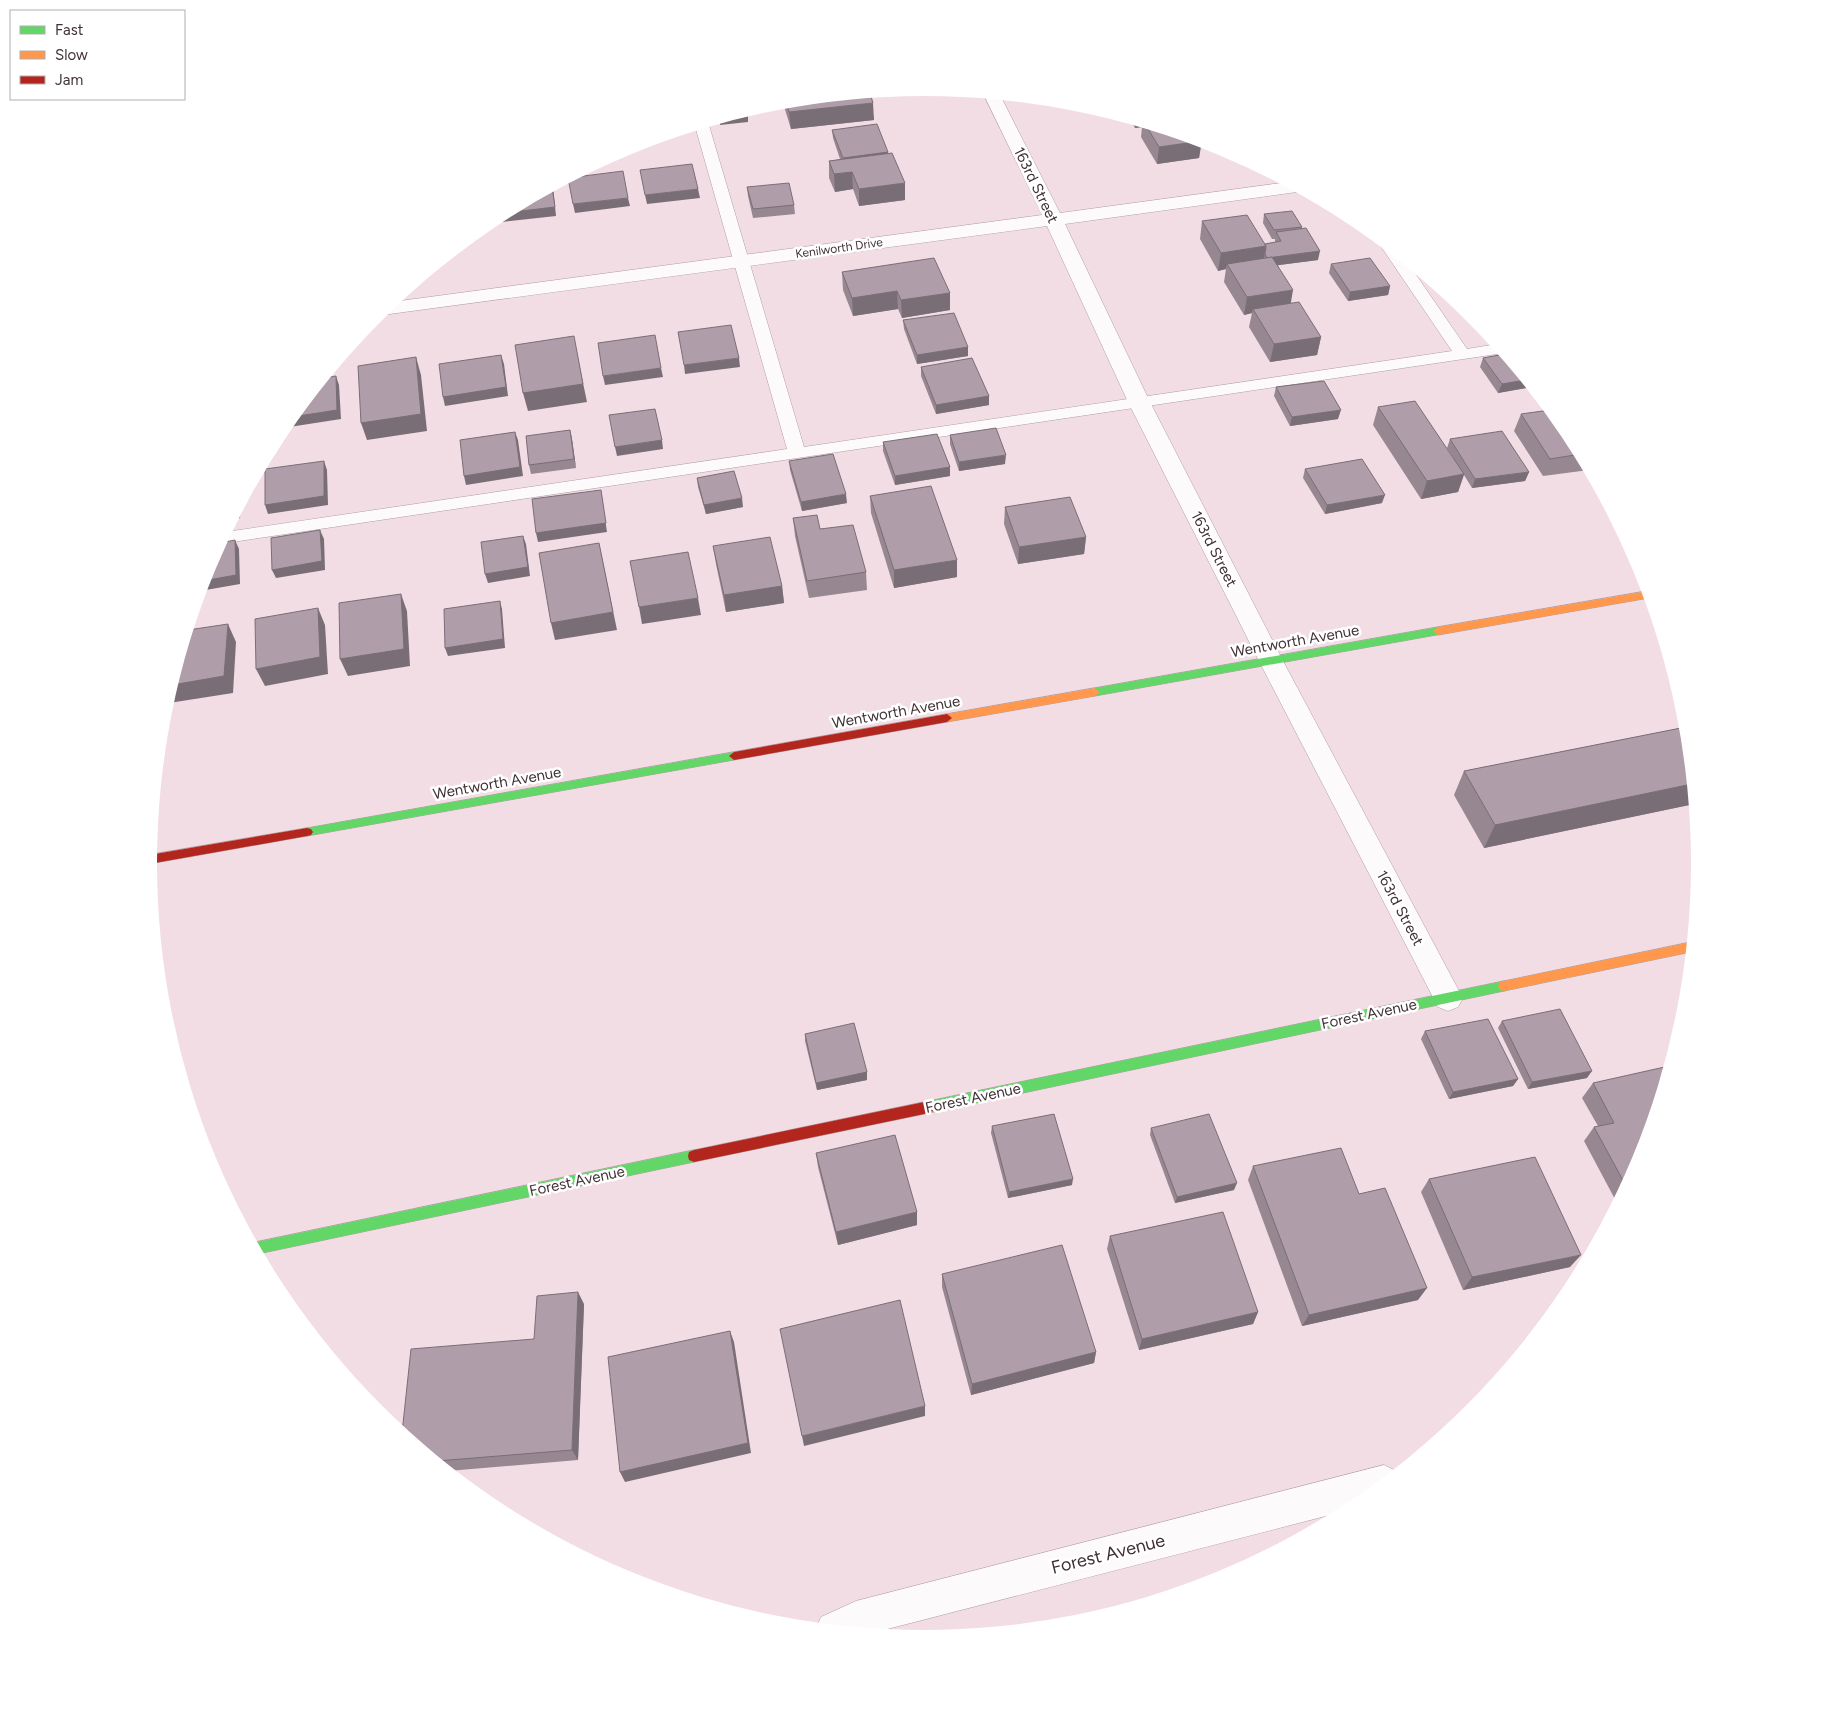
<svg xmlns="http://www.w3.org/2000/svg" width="1848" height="1726" viewBox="0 0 1848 1726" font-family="Figtree,sans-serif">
  <rect width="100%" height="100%" fill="#f3dde4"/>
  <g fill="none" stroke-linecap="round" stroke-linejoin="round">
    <defs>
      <polygon id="lane" points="708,122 804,447 1452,351 1380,245 1383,242 1406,260 1467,349 1497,344 1504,353 219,544 226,532 787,449 695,126"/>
      <g id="street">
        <polygon points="983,93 1000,95 1060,213 1288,182 1304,191 1065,224 1150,402 1283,661 1458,989 1463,998 1458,1007 1448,1011 1438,1007 1259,661 1128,402 1047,226 382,315 377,314 392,302 1042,215"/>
        <polygon points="1384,1465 1396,1471 1397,1473 1353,1509 872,1633 816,1628 821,1617 856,1601"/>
      </g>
      <g id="fast">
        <polygon points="1438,627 1442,628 1443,631 1442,634 1095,696 1090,692 1095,688"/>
        <polygon points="734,752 739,756 734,760 307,836 303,835 301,832 303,829 307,828"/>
        <polygon points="1504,981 1508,982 1510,986 1508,990 1504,991 929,1113 925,1111 923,1107 925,1103 929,1101"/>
        <polygon points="694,1150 699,1152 700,1156 699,1160 694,1162 258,1254 252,1243"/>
      </g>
      <g id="slow">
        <polygon points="1648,591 1649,598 1438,635 1433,631 1438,627"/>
        <polygon points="1095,688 1100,692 1095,696 947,722 942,718 947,714"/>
        <polygon points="1692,942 1691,952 1504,991 1500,990 1498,986 1500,982 1504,981"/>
      </g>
      <g id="jam">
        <polygon points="947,714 952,718 947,722 734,760 729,756 734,752"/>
        <polygon points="307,828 311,829 313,832 311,835 307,836 149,864 149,855"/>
        <polygon points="929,1101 933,1103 935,1107 933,1111 929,1113 694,1162 689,1160 688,1156 689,1152 694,1150"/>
      </g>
    </defs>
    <use href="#lane" stroke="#af9fa4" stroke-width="1"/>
    <use href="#street" stroke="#af9fa4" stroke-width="1"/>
    <use href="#fast" stroke="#af9fa4" stroke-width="1"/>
    <use href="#slow" stroke="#af9fa4" stroke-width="1"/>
    <use href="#jam" stroke="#af9fa4" stroke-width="1"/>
    <use href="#lane" fill="#fdfafb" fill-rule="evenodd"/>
    <use href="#street" fill="#fdfafb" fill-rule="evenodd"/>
    <use href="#fast" fill="#63d668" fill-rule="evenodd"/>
    <use href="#slow" fill="#ff974d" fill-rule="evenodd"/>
    <use href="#jam" fill="#b3261e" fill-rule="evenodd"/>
  </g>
  <g fill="#968791">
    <polygon points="870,93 874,120 791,129 783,103 783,101"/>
    <polygon points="1130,119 1201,141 1199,158 1157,164 1141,137 1142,127 1135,128"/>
    <polygon points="832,130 888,152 905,200 859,206 853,189 835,192 829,178 829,161 840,159 833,138"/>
    <polygon points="747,187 794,205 795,214 753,218 748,196"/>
    <polygon points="1264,214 1302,227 1302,229 1318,260 1278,265 1290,304 1321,337 1317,355 1270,362 1249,327 1252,313 1244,315 1224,282 1226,269 1218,271 1200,239 1202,221 1265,244 1275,242 1275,239 1272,239 1263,223"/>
    <polygon points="1331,264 1390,286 1388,295 1348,301 1329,273"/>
    <polygon points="842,272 950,293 950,310 902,318 898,309 853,316 843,290"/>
    <polygon points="903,320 968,347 968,356 917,364 904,329"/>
    <polygon points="1505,354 1532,387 1498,393 1480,367 1483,358"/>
    <polygon points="921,367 989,396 989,405 936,414 921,376"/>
    <polygon points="1276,387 1338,419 1290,426 1274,396"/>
    <polygon points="1378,407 1454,459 1447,448 1450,439 1529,472 1525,481 1472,488 1464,475 1458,492 1421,499 1373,425"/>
    <polygon points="1521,414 1569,432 1589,470 1543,476 1514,431"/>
    <polygon points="570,430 572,439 576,468 531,474 529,465"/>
    <polygon points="950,435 1005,464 959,471 950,444"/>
    <polygon points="883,442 950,467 950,476 895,485 883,451"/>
    <polygon points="789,461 847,503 802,511 790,470"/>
    <polygon points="1305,469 1382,503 1325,514 1303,478"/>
    <polygon points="697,478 743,507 706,514 698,487"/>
    <polygon points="870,496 957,577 894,588 871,513"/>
    <polygon points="1005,507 1086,537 1084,554 1018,564 1004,524"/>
    <polygon points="793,518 866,572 867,590 809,598 795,536"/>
    <polygon points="713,546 782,586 784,603 726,612 716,564"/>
    <polygon points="1686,727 1694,804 1484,848 1454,795 1464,771"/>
    <polygon points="1502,1021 1587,1078 1528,1089 1498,1028"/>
    <polygon points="1425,1031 1518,1079 1513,1086 1449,1099 1421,1039"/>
    <polygon points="805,1034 867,1072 867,1080 817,1090 805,1041"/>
    <polygon points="1593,1083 1640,1160 1617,1203 1584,1141 1594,1127 1598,1126 1582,1098"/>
    <polygon points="992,1126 1072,1185 1008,1198 991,1133"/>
    <polygon points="1151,1128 1234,1190 1175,1203 1150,1135"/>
    <polygon points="816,1153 917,1212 917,1225 838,1245 818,1167"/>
    <polygon points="1253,1166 1359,1194 1418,1300 1302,1326 1248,1180"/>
    <polygon points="1429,1179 1570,1267 1463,1290 1421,1192"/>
    <polygon points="1110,1236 1258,1312 1253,1324 1139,1350 1107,1249"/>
    <polygon points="942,1274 1096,1352 1094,1363 971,1395 942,1287"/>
    <polygon points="584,1304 578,1460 448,1471 402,1433 534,1339"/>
  </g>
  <g fill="#7a6e76">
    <polygon points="873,103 874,120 791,129 789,112"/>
    <polygon points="748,113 748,122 720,125 720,119 731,115"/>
    <polygon points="1136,121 1142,123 1142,127 1135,128"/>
    <polygon points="1202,141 1199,158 1157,164 1159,147"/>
    <polygon points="888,152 888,161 843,167 843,158"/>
    <polygon points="852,172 853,189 835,192 834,174"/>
    <polygon points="905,183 905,200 859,206 859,189"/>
    <polygon points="553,186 556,216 502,222 500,214"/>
    <polygon points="698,189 700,198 647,204 645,195"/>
    <polygon points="628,198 630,206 575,213 573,204"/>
    <polygon points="1266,246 1263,264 1227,264 1226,269 1218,271 1221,253"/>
    <polygon points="1320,251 1318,260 1265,267 1267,258"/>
    <polygon points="1390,286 1388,295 1348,301 1350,292"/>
    <polygon points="1293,290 1290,308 1253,309 1252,313 1244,315 1247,297"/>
    <polygon points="897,291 898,309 853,316 852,298"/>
    <polygon points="950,293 950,310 902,318 901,300"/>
    <polygon points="1321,337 1317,355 1270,362 1274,344"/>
    <polygon points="968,347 968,356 917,364 917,355"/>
    <polygon points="577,354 587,402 528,411 523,393"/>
    <polygon points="501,355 504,364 508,396 445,406 443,397"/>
    <polygon points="416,357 421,375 427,431 367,440 361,423"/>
    <polygon points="739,358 740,367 685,374 684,365"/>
    <polygon points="661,368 663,377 605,385 603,376"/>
    <polygon points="336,376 339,385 341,419 283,428 292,417"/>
    <polygon points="1526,380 1532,387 1498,393 1502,384"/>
    <polygon points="989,396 989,405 936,414 936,405"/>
    <polygon points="1341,410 1338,419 1290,426 1292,417"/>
    <polygon points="570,430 572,439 576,468 574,459"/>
    <polygon points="515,432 518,440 523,476 466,485 464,476"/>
    <polygon points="662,440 663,449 617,456 615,447"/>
    <polygon points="1006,455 1005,464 959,471 959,462"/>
    <polygon points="324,461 327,470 328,505 268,514 265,505"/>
    <polygon points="950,467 950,476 895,485 895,476"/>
    <polygon points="1529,472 1525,481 1472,488 1475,479"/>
    <polygon points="1464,474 1458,492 1421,499 1427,481"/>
    <polygon points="601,490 607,532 538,542 536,533"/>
    <polygon points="846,494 847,503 802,511 801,502"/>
    <polygon points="1385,495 1382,503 1325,514 1327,505"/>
    <polygon points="742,498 743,507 706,514 704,505"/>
    <polygon points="241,504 240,518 233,519"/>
    <polygon points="320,530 324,539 325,570 276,578 272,570"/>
    <polygon points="523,536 526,544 530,576 488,583 485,574"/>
    <polygon points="1086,537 1084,554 1018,564 1019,547"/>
    <polygon points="235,540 239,549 240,584 200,591 203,581"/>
    <polygon points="599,543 617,630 555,640 551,623"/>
    <polygon points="957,560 957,577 894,588 894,570"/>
    <polygon points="782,586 784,603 726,612 724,595"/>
    <polygon points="401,594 407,611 410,666 348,676 340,659"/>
    <polygon points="698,598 701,615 642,624 639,607"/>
    <polygon points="500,601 502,609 505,648 448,656 445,648"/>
    <polygon points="318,608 325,625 328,674 265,686 256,669"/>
    <polygon points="228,624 236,642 233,693 169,703 167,700 172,685"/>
    <polygon points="1692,784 1694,804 1484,848 1495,825"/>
    <polygon points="1592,1071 1587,1078 1528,1089 1532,1082"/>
    <polygon points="867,1072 867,1080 817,1090 816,1083"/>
    <polygon points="1518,1079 1513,1086 1449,1099 1453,1092"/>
    <polygon points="1073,1179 1072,1185 1008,1198 1009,1192"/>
    <polygon points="1237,1183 1234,1190 1175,1203 1177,1197"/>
    <polygon points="917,1212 917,1225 838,1245 836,1232"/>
    <polygon points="1581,1255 1570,1267 1463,1290 1472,1277"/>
    <polygon points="1427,1288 1418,1300 1302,1326 1309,1315"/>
    <polygon points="578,1292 584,1304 578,1460 572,1450"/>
    <polygon points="1258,1312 1253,1324 1139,1350 1142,1339"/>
    <polygon points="730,1331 734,1342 751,1453 625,1482 620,1472"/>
    <polygon points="1096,1352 1094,1363 971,1395 972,1384"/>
    <polygon points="925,1406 925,1416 804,1446 802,1436"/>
  </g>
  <g fill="#af9da9" stroke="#7a6e76">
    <polygon points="870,93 873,103 789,112 786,101"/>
    <polygon points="747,110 748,113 731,115"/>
    <polygon points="877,124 888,152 843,158 832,130"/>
    <polygon points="1145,124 1201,141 1202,141 1159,147"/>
    <polygon points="892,153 905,183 859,189 852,172 834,174 829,161"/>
    <polygon points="692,164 698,189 645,195 640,170"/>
    <polygon points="623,171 628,198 573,204 568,178"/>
    <polygon points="789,183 794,205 753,209 747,187"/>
    <polygon points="552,187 555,207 504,213"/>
    <polygon points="1292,211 1302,227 1274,230 1264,214"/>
    <polygon points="1247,215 1266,246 1221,253 1202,221"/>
    <polygon points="1306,228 1320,251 1267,258 1265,254 1266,246 1265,244 1281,241 1276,232"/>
    <polygon points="1272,257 1293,290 1247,297 1227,264"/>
    <polygon points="934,258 950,293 901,300 897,291 852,298 842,272"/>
    <polygon points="1370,258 1390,286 1350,292 1331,264"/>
    <polygon points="1299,302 1321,337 1274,344 1253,309"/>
    <polygon points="954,313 968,347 917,355 903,320"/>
    <polygon points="731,325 739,358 684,365 678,332"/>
    <polygon points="655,335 661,368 603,376 598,343"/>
    <polygon points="574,336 583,384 523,393 515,345"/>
    <polygon points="1505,354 1526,380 1502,384 1483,358"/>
    <polygon points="501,355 506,387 443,397 439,364"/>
    <polygon points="416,357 421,414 361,423 358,366"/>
    <polygon points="972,358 989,396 936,405 921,367"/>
    <polygon points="336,376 337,410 292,417 324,378"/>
    <polygon points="1324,381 1341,410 1292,417 1276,387"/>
    <polygon points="1415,401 1464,474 1427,481 1378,407"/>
    <polygon points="655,409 662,440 615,447 609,415"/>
    <polygon points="1550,410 1569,432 1581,454 1550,459 1521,414"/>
    <polygon points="996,428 1006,455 959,462 950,435"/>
    <polygon points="570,430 574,459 529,465 526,436"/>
    <polygon points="1502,431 1529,472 1475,479 1450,439"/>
    <polygon points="515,432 520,467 464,476 460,440"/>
    <polygon points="937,434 950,467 895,476 883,442"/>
    <polygon points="833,454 846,494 801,502 789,461"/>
    <polygon points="1362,459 1385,495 1327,505 1305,469"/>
    <polygon points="324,461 324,496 265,505 265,469"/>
    <polygon points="734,471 742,498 704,505 697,478"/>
    <polygon points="931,486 957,560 894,570 870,496"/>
    <polygon points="601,490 606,523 536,533 532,499"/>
    <polygon points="1070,497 1086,537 1019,547 1005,507"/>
    <polygon points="817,515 820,529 853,525 866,572 807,581 793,518"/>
    <polygon points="320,530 322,561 272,570 271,538"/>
    <polygon points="523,536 528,567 485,574 481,542"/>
    <polygon points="770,537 782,586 724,595 713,546"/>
    <polygon points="235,540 236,575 203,581 208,566 220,543"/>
    <polygon points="599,543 613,612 551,623 539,553"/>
    <polygon points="688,552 698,598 639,607 630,561"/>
    <polygon points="401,594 404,649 340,659 339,603"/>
    <polygon points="500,601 503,639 445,648 444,609"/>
    <polygon points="318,608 320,657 256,669 255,619"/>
    <polygon points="228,624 224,676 172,685 188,630"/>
    <polygon points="1686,727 1692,784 1495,825 1464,771"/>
    <polygon points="1560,1009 1592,1071 1532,1082 1502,1021"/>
    <polygon points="1488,1019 1518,1079 1453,1092 1425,1031"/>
    <polygon points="854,1023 867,1072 816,1083 805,1034"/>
    <polygon points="1669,1066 1640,1160 1626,1186 1594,1127 1614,1123 1593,1083"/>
    <polygon points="1054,1114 1073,1179 1009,1192 992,1126"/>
    <polygon points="1209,1114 1237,1183 1177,1197 1151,1128"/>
    <polygon points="895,1135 917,1212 836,1232 816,1153"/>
    <polygon points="1341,1148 1359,1194 1385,1188 1427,1288 1309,1315 1253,1166"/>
    <polygon points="1535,1157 1581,1255 1472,1277 1429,1179"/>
    <polygon points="1223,1212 1258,1312 1142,1339 1110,1236"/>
    <polygon points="1062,1245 1096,1352 972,1384 942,1274"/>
    <polygon points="578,1292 572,1450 437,1461 402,1433 411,1349 534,1339 537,1296"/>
    <polygon points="900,1300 925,1406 802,1436 780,1329"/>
    <polygon points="730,1331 748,1443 620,1472 608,1357"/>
  </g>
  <g text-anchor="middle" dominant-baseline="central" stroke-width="5" stroke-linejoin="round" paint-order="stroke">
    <g font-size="12" fill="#403135" stroke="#fff">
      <text transform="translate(839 248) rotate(-8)">Kenilworth Drive</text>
    </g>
    <g font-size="15" fill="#403135" stroke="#fff">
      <text transform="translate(1036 185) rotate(64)">163rd Street</text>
      <text transform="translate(1214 549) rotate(63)">163rd Street</text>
      <text transform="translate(1295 641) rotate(-10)">Wentworth Avenue</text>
      <text transform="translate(896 712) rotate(-10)">Wentworth Avenue</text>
      <text transform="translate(497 783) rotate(-10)">Wentworth Avenue</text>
      <text transform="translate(1400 908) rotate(62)">163rd Street</text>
      <text transform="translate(1369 1014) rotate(-12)">Forest Avenue</text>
      <text transform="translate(973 1098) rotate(-12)">Forest Avenue</text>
      <text transform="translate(577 1181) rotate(-12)">Forest Avenue</text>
    </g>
    <g font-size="18" fill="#403135" stroke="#fff">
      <text transform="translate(1108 1554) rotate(-14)">Forest Avenue</text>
    </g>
  </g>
  <path d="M0 0H1848V1726H0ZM157 863a767 767 0 1 1 1534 0a767 767 0 1 1-1534 0Z" fill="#fff" fill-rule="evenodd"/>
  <rect x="10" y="10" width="175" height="90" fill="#ffffff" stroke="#b3adae"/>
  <rect x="20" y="26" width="25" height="8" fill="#63d668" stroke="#b3adae"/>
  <text x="55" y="35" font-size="15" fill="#403135">Fast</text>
  <rect x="20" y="51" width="25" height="8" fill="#ff974d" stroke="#b3adae"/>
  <text x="55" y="60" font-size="15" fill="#403135">Slow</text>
  <rect x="20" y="76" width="25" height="8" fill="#b3261e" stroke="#b3adae"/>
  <text x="55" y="85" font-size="15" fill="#403135">Jam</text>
</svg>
